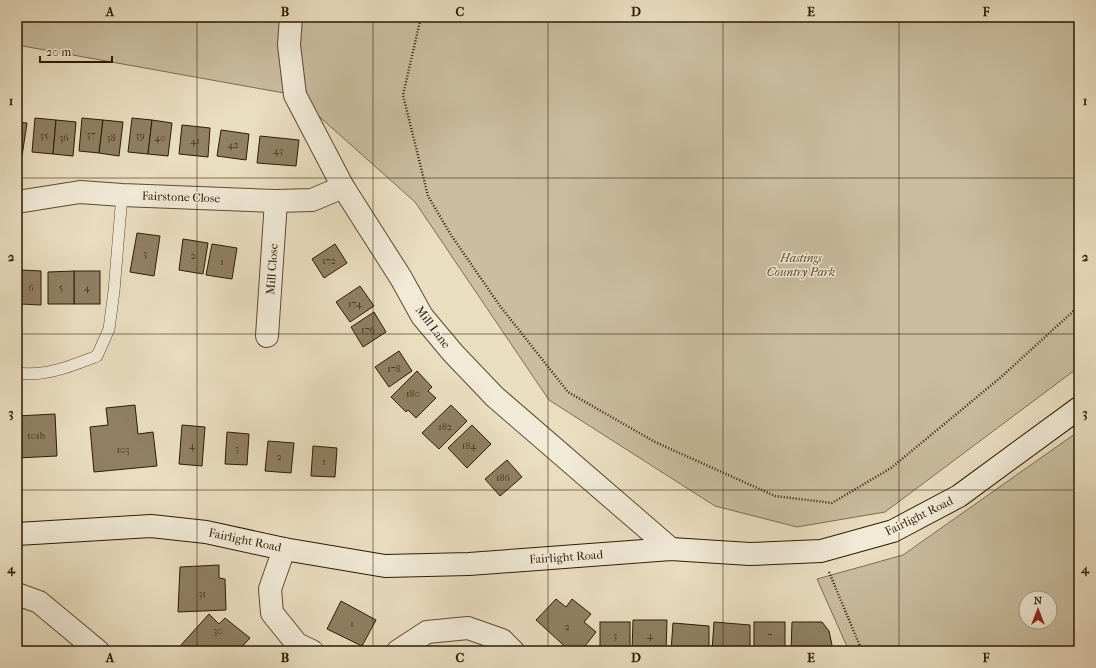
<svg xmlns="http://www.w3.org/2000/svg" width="1096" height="668" viewBox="0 0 1096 668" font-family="'IM FELL French Canon',serif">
  <rect width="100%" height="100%" fill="#eadec1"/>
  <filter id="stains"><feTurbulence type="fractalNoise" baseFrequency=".005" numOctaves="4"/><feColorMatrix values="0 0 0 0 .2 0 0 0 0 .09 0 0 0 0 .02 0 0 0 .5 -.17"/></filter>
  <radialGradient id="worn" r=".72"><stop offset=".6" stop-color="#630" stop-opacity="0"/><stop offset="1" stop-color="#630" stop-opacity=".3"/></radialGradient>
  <g fill="#cabda0" stroke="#7c6c50" fill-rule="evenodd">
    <polygon points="17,17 1079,17 1079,367 885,512 797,527 715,506 549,400 415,202 295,95 17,45"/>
    <path d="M1079,431V651H849L817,579L903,555ZM1026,598H1050V622H1026Z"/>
  </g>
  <g fill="#908064" stroke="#2e1a00">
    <polygon points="35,118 56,120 53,154 32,152"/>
    <polygon points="82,118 103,120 99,153 79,151"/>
    <polygon points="132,118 152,120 148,154 128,152"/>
    <polygon points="56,120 76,122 73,156 53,154"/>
    <polygon points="103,120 123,122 119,156 99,153"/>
    <polygon points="152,120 172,123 168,156 148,154"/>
    <polygon points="17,122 27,123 22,156 17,155"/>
    <polygon points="182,125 210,128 208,157 179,154"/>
    <polygon points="221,130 249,134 246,160 217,156"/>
    <polygon points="260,136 299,140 296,166 257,163"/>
    <polygon points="137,233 160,236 154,276 130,272"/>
    <polygon points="183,239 208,243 203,274 179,270"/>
    <polygon points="212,244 237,248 232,279 206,275"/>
    <polygon points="335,244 347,263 324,278 312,259"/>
    <polygon points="17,270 21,270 20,304 17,304"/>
    <polygon points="21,270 41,271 41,305 20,304"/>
    <rect x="74" y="271" width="26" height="33"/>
    <polygon points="74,271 74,304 48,304 48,272"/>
    <polygon points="360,286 374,306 350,322 336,302"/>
    <polygon points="374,312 386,332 363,347 351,327"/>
    <polygon points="399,351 412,371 389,387 375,367"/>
    <polygon points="417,371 432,387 428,391 436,398 416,418 408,410 406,412 391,397"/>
    <polygon points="135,405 138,434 153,432 157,466 94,472 90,427 108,425 106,408"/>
    <polygon points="451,405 467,421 439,449 422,433"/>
    <polygon points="55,414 57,456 17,458 17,416"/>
    <polygon points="182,425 205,427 202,466 179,464"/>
    <polygon points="472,425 491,444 467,468 448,448"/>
    <polygon points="227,432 249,434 247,465 225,464"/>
    <polygon points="268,441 294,443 291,473 265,471"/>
    <polygon points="313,446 337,448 335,477 311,476"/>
    <polygon points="507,460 522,477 500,496 485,479"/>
    <polygon points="219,565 219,578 225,579 226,610 178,612 180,567"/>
    <polygon points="556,599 566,607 572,599 591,614 584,622 596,632 581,651 570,651 536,620"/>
    <polygon points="341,601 376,620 362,646 327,629"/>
    <polygon points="209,614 219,624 225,618 250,638 238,651 187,651 181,645"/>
    <polygon points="633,620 667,620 666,651 632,651"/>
    <rect x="600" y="622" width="30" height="29"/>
    <polygon points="714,622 750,625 750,651 712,651"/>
    <rect x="754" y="622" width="31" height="29"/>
    <polygon points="792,622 822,622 829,631 832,645 827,651 791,651"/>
    <polygon points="673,623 709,626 709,651 671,651"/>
  </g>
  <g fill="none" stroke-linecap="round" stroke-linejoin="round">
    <defs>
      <path id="lane" d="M17,373C45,377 71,366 97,356L109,329L114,291L122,195"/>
      <g id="street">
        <polyline points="291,17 289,45 295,95 343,187 401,278 422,316 453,353 495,397 671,549"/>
        <polyline points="17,202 80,192 122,195 276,201 312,200 343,187"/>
        <polyline points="267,336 276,201"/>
        <polyline points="284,549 270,589 272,613 297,644 312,651"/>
        <polyline points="17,594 39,602 98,651"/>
        <polyline points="398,651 427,632 468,628 502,640 513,651"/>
      </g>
      <polyline id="secondary" points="17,534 151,526 206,532 284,549 385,566 469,564 671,549 750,554 821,551 893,531 959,496 1079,408"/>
    </defs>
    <use href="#lane" stroke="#5d4b30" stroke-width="12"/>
    <use href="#street" stroke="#5d4b30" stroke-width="24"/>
    <use href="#secondary" stroke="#2e1a00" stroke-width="24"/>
    <g stroke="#2e1a00" stroke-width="2.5" stroke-dasharray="1 2" stroke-linecap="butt">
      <polyline points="421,17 403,95 428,196 451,235 500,306 568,392 655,442 775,496 832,503 891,468 1000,378 1079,306"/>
      <polyline points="829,572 862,651"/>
    </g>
    <use href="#lane" stroke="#f1ead7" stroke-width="11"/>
    <use href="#street" stroke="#f1ead7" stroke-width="22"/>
    <use href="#secondary" stroke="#f1ead7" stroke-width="22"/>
  </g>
  <path fill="none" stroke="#2e1a00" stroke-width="1" stroke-opacity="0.55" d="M197,17V651M373,17V651M548,17V651M723,17V651M899,17V651M17,178H1079M17,334H1079M17,490H1079"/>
  <g text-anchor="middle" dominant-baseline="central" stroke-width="3" stroke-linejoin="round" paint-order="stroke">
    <g font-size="10" fill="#463419">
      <text x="91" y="135">37</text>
      <text x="44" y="136">35</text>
      <text x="140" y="136">39</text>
      <text x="64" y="138">36</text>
      <text x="111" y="138">38</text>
      <text x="160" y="138">40</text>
      <text x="195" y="141">41</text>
      <text x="233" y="145">42</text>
      <text x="278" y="151">43</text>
      <text x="145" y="254">3</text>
      <text x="193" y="256">2</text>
      <text x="329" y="261">172</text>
      <text x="222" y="262">1</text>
      <text x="31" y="288">6</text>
      <text x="61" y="288">5</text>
      <text x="87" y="288">4</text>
      <text x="355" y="304">174</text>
      <text x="368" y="330">176</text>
      <text x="394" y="369">178</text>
      <text x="413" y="394">180</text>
      <text x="445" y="427">182</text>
      <text x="36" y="436">101b</text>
      <text x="192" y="446">4</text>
      <text x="469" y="446">184</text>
      <text x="237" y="449">3</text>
      <text x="123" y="450">103</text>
      <text x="279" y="457">2</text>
      <text x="324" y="462">1</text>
      <text x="503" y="478">186</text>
      <text x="202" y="594">31</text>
      <text x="352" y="624">1</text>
      <text x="567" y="627">2</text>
      <text x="218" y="631">30</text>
      <text x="615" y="636">3</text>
      <text x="650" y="636">4</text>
      <text x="770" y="636">7</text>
    </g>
    <g font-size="12" fill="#2e1a00" stroke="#f1ead7">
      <text transform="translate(181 197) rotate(2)">Fairstone Close</text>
      <text transform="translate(272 269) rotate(-86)">Mill Close</text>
      <text transform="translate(433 327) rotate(53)">Mill Lane</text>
      <text transform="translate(919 516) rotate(-26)">Fairlight Road</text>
      <text transform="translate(245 540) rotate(12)">Fairlight Road</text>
      <text transform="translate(566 557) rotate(-4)">Fairlight Road</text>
    </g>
    <g font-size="12" font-style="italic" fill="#5d4b30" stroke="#f1ead7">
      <text x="801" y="258">Hastings<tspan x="801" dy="14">Country Park</tspan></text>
    </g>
  </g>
  <rect width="1096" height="668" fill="none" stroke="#eadec1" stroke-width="44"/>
  <g transform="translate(1038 610)"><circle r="19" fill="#f1ead7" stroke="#a39781"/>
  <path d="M0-3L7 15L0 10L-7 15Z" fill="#8f2418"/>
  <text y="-6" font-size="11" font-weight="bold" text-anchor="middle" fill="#2e1a00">N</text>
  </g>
  <path d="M40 56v6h72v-6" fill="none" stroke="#2e1a00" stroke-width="2"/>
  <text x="46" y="56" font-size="12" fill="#2e1a00" stroke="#f1ead7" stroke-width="3" paint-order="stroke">20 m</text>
  <rect x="22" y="22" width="1052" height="624" fill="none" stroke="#2e1a00" stroke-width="1.5"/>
  <g font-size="13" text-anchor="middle" font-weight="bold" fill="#2e1a00">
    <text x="110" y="16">A</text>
    <text x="285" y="16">B</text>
    <text x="460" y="16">C</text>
    <text x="636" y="16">D</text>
    <text x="811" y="16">E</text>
    <text x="986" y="16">F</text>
    <text x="11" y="105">1</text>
    <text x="1085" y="105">1</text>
    <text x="11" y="261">2</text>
    <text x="1085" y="261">2</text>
    <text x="11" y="417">3</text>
    <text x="1085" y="417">3</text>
    <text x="11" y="573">4</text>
    <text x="1085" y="573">4</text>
    <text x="110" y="662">A</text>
    <text x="285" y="662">B</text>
    <text x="460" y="662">C</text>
    <text x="636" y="662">D</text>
    <text x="811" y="662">E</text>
    <text x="986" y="662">F</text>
  </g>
  <rect width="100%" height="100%" filter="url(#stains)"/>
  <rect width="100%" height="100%" fill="url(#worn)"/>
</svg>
